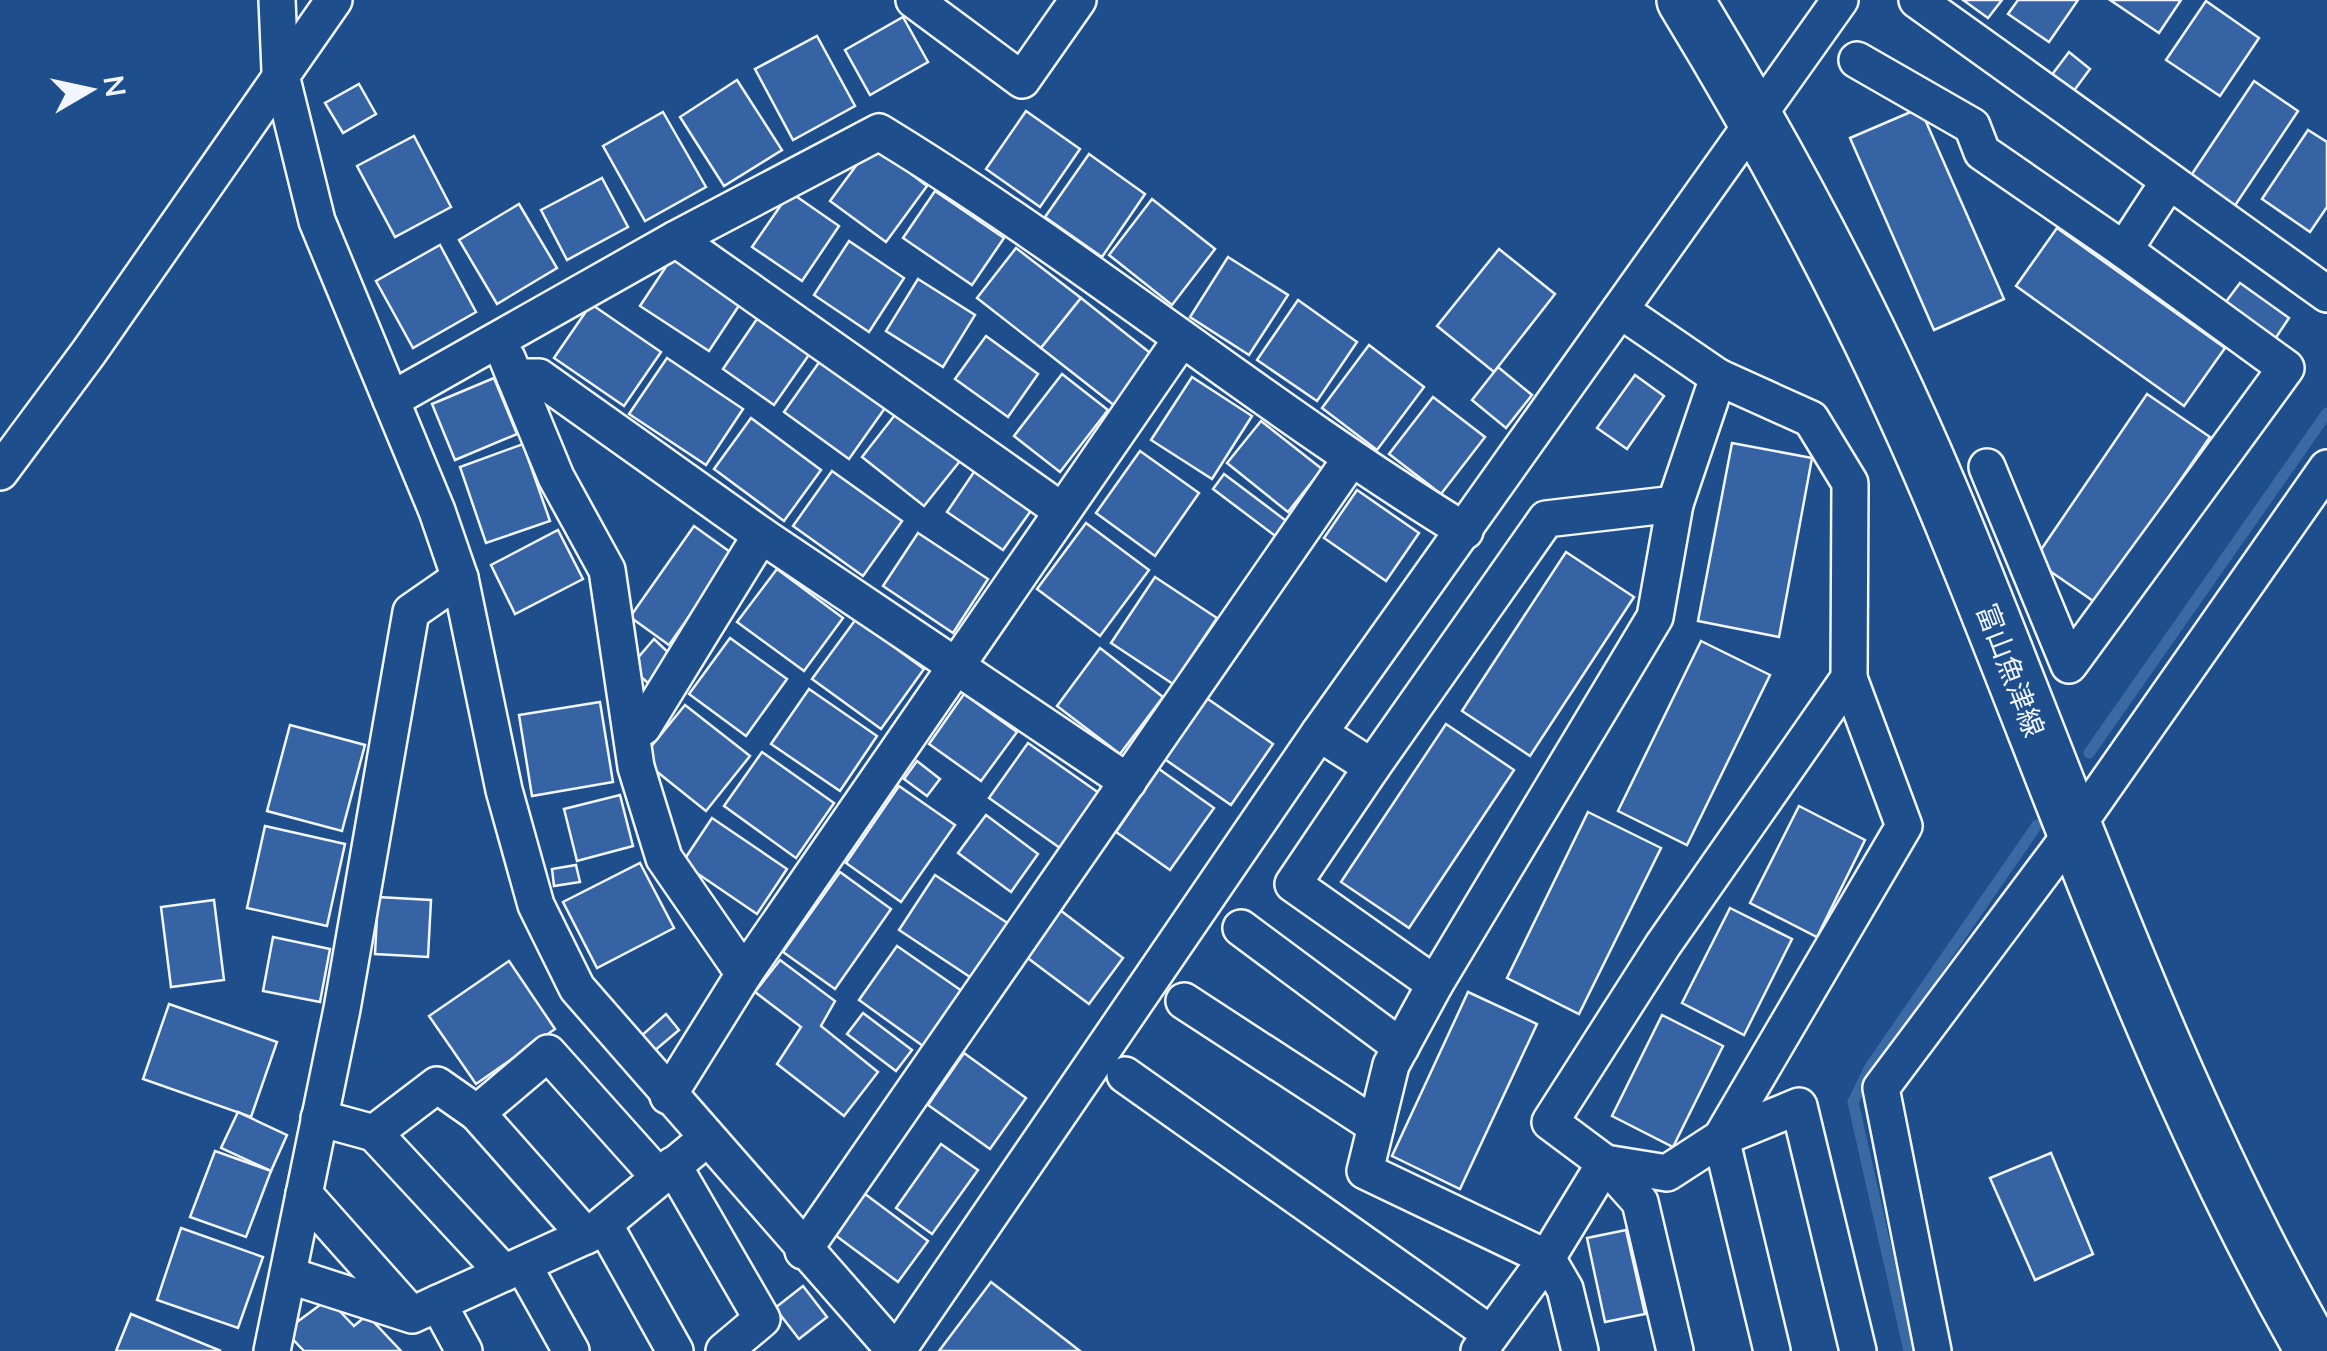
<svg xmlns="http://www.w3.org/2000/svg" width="2327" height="1351" viewBox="0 0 2327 1351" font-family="Mulish,'Noto Sans JP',sans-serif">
  <rect width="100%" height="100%" fill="#1f4e8c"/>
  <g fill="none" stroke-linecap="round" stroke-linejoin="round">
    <g stroke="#3b69a3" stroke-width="11">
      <polyline points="2089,753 2327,413"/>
      <polyline points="1909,1351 1853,1102 1870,1067 2037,825"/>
    </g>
  </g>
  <g fill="#3563a3" stroke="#f2f6ff" stroke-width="2.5">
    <polygon points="1963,0 2002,0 1988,18"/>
    <polygon points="2018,0 2078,0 2049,42 2008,14"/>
    <polygon points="2110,0 2181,0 2159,33"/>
    <polygon points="2206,1 2259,38 2220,96 2166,60"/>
    <polygon points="903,17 928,62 870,95 845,50"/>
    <polygon points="817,36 855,106 793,140 755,69"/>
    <polygon points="2069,52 2090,69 2073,92 2051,76"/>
    <polygon points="737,80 782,150 724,186 680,117"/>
    <polygon points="2254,81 2298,111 2234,207 2190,177"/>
    <polygon points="359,84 376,114 343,133 325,103"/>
    <polygon points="1920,108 2004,299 1934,330 1850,138"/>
    <polygon points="1026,111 1080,149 1040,207 986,169"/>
    <polygon points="663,112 706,187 645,221 603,146"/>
    <polygon points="2308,130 2327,142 2327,207 2310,232 2262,199"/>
    <polygon points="414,136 451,207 395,237 357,166"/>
    <polygon points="872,144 927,186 886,242 830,201"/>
    <polygon points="1089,154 1145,194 1102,257 1045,217"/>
    <polygon points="602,178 628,227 567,260 541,210"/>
    <polygon points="935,191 1004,238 972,285 903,238"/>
    <polygon points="790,192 839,226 802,281 752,247"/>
    <polygon points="1152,199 1215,249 1172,305 1109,255"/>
    <polygon points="519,204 557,268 497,304 459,240"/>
    <polygon points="2057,228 2225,348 2184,406 2016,286"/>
    <polygon points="849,241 904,278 869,332 814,295"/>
    <polygon points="440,245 476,312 413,348 376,281"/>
    <polygon points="1016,248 1081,298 1041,348 977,298"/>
    <polygon points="1499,249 1555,294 1494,372 1437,326"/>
    <polygon points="673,256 742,301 709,351 640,306"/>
    <polygon points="1228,257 1288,295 1249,355 1190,317"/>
    <polygon points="918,279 975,315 943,367 886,331"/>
    <polygon points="2240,283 2289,318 2275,339 2225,303"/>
    <polygon points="1081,298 1154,356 1115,406 1041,348"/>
    <polygon points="1298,300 1357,342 1317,401 1257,360"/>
    <polygon points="591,304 661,352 624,406 554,358"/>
    <polygon points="761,313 813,349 774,405 723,369"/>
    <polygon points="986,336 1038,374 1008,417 955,379"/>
    <polygon points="1369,345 1424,387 1377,450 1322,408"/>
    <polygon points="667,358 743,409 706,465 629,414"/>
    <polygon points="820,361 885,408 849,459 784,412"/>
    <polygon points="1498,367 1532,395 1506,428 1472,400"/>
    <polygon points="1062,374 1108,410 1060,472 1014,436"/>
    <polygon points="1635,375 1664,396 1627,449 1597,428"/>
    <polygon points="1192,377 1252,416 1212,479 1151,440"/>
    <polygon points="494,378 517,434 455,460 432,404"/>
    <polygon points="2147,394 2210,437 2096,603 2034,560"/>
    <polygon points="1433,397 1485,437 1441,494 1389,454"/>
    <polygon points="898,411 960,461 924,506 862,457"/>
    <polygon points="751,418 821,470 784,521 714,469"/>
    <polygon points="1261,421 1322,469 1288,512 1227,463"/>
    <polygon points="1732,443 1812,458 1779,637 1698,621"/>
    <polygon points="523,444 550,521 486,543 460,467"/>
    <polygon points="1140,451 1199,493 1155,556 1096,513"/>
    <polygon points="978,466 1035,505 1003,550 947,512"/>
    <polygon points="832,471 902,521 863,576 793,526"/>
    <polygon points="1224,474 1289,523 1278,538 1213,489"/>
    <polygon points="1357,490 1419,533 1386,581 1324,538"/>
    <polygon points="1086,523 1149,570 1100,636 1037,589"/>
    <polygon points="694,526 733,554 669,645 630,617"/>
    <polygon points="558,530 583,579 515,614 491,565"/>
    <polygon points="918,533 988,579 953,633 883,586"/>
    <polygon points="1566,552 1634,597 1530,756 1462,711"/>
    <polygon points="777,569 843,618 804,671 737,622"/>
    <polygon points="1155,577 1217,618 1173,684 1111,643"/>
    <polygon points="856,619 924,669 881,729 812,679"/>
    <polygon points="730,638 787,679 746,736 689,694"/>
    <polygon points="654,639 672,656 648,683 630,667"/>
    <polygon points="1701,641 1770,675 1687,845 1618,811"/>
    <polygon points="1100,648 1163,697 1120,754 1057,706"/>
    <polygon points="809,689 877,736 840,791 771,744"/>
    <polygon points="964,694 1017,732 981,781 929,744"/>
    <polygon points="1205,697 1273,744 1231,805 1163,758"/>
    <polygon points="600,702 613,782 532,796 519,715"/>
    <polygon points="685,705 750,756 706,811 641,759"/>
    <polygon points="1446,724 1514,770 1409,928 1341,882"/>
    <polygon points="290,725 365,745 342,831 267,811"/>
    <polygon points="1028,743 1099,793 1060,848 989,798"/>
    <polygon points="762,752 834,803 796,858 724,806"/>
    <polygon points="917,761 940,779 927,796 904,779"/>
    <polygon points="1159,769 1214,808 1170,870 1116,832"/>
    <polygon points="899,786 955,825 901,902 846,863"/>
    <polygon points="620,795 633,846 577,861 564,809"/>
    <polygon points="1799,806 1865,840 1817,937 1750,903"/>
    <polygon points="1588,812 1661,848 1579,1014 1507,978"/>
    <polygon points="986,815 1038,854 1011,892 958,853"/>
    <polygon points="712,818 787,869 757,914 682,863"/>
    <polygon points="265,826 345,844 327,926 247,908"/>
    <polygon points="640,863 674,928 597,968 563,902"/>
    <polygon points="576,865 580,882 554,886 552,869"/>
    <polygon points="840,872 891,909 835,989 783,952"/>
    <polygon points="935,875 1009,924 973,979 899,930"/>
    <polygon points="378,897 431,900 428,957 375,954"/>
    <polygon points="214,900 224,980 171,987 161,907"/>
    <polygon points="1730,908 1792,939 1744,1035 1682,1003"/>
    <polygon points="1060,910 1123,958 1089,1004 1025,956"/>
    <polygon points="273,937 330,949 320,1002 263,991"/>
    <polygon points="897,946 962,991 923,1046 859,1000"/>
    <polygon points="780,960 835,1001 821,1026 878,1072 844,1116 777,1064 801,1027 755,992"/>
    <polygon points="509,961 555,1029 476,1084 429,1016"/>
    <polygon points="1468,992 1537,1024 1460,1189 1392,1156"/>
    <polygon points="169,1004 277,1042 251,1117 143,1079"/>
    <polygon points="863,1013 912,1050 896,1071 847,1034"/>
    <polygon points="666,1014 679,1030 653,1052 640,1037"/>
    <polygon points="1662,1015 1723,1046 1673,1147 1612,1116"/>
    <polygon points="964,1053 1026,1098 990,1149 928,1105"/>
    <polygon points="238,1112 287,1135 271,1171 221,1148"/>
    <polygon points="941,1144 978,1170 932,1234 896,1208"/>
    <polygon points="215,1151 271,1171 246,1237 190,1217"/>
    <polygon points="2051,1153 2093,1254 2035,1280 1990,1178"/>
    <polygon points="861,1191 928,1241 898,1282 831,1232"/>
    <polygon points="181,1228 263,1257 238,1328 157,1300"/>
    <polygon points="1626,1230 1645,1314 1605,1322 1587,1238"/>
    <polygon points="991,1282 1080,1351 939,1351"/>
    <polygon points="803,1286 827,1317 799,1339 775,1308"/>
    <polygon points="328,1299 354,1326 367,1315 401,1351 304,1351 285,1331"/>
    <polygon points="131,1314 221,1351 116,1351"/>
  </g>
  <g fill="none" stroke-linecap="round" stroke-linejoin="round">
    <defs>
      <g id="street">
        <polyline points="277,0 280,71 317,221 437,511 460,578 504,790 536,905 577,988 895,1351"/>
        <polyline points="914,0 1022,80 1078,0"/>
        <polyline points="1917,0 2327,294"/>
        <polyline points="1857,60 1972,126 1982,152 2124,250 2169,181"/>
        <polyline points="676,239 1062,511"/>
        <polyline points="507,358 556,477 607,570 636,767 664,858 744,974"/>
        <polyline points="515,377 539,377 761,535 1128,782"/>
        <path d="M391,400L676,239L879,132C1081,255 1263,407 1465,531"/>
        <polyline points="1987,467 2069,665 2286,368 2124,250"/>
        <polyline points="0,472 89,352 334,0"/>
        <polyline points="631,730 643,727 761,535"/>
        <polyline points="1319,733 1372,767 1293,884 1435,984 1391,1065 1365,1171 1547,1258 1565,1289 1580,1351"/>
        <polyline points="1372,767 1546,519 1675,504 1718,377 1620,310"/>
        <polyline points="1241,928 1401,1047"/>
        <polyline points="1435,984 1655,617 1675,504"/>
        <polyline points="1184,1001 1376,1126"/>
        <polyline points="1125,1075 1491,1334"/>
        <polyline points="668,1096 744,974 1180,341"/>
        <polyline points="319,1118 374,1133 437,1085 477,1113"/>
        <polyline points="374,1133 504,1273"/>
        <polyline points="1605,1163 1667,1173 1721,1138 1799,1106 1858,1351"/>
        <polyline points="673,1165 762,1319 724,1351"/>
        <polyline points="304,1194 410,1313"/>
        <polyline points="604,1224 675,1351"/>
        <polyline points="586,1236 477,1113 548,1053 659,1177"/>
        <polyline points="803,1251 1350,460"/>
        <polyline points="523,1265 571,1351"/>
        <polyline points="288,1275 412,1315 594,1232 706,1139"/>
        <polyline points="438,1303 464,1351"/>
        <polyline points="272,1351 342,1009 411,612 460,578"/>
        <polyline points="897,1351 1319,733 1840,0"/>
        <polyline points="1479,1351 1547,1258 1605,1163"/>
        <polyline points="1675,1351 1640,1202 1605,1163 1550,1122 1663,945 1849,678 1850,483 1811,419 1718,377"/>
        <polyline points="1772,1351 1721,1138 1904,826 1849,678"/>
        <polyline points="1933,1351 1881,1088 2074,830 2327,468"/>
      </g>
      <path id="primary" d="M1685,0C1788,169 1881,346 1956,530C2069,806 2165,1091 2314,1351"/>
    </defs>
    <use href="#street" stroke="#f2f6ff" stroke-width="40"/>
    <use href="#primary" stroke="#f2f6ff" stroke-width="60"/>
    <use href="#street" stroke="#1f4e8c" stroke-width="35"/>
    <use href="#primary" stroke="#1f4e8c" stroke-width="55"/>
  </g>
  <g text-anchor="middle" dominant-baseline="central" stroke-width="8" stroke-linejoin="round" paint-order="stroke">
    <g font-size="28" fill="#f2f6ff" stroke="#1f4e8c">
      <text transform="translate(2011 670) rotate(69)">富山魚津線</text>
    </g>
  </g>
  <g transform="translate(90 90) rotate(81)" stroke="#1f4e8c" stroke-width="8" paint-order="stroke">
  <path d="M0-8L18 38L0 25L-18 38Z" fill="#f2f6ff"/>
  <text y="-15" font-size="28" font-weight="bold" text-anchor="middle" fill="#f2f6ff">N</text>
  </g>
</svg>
